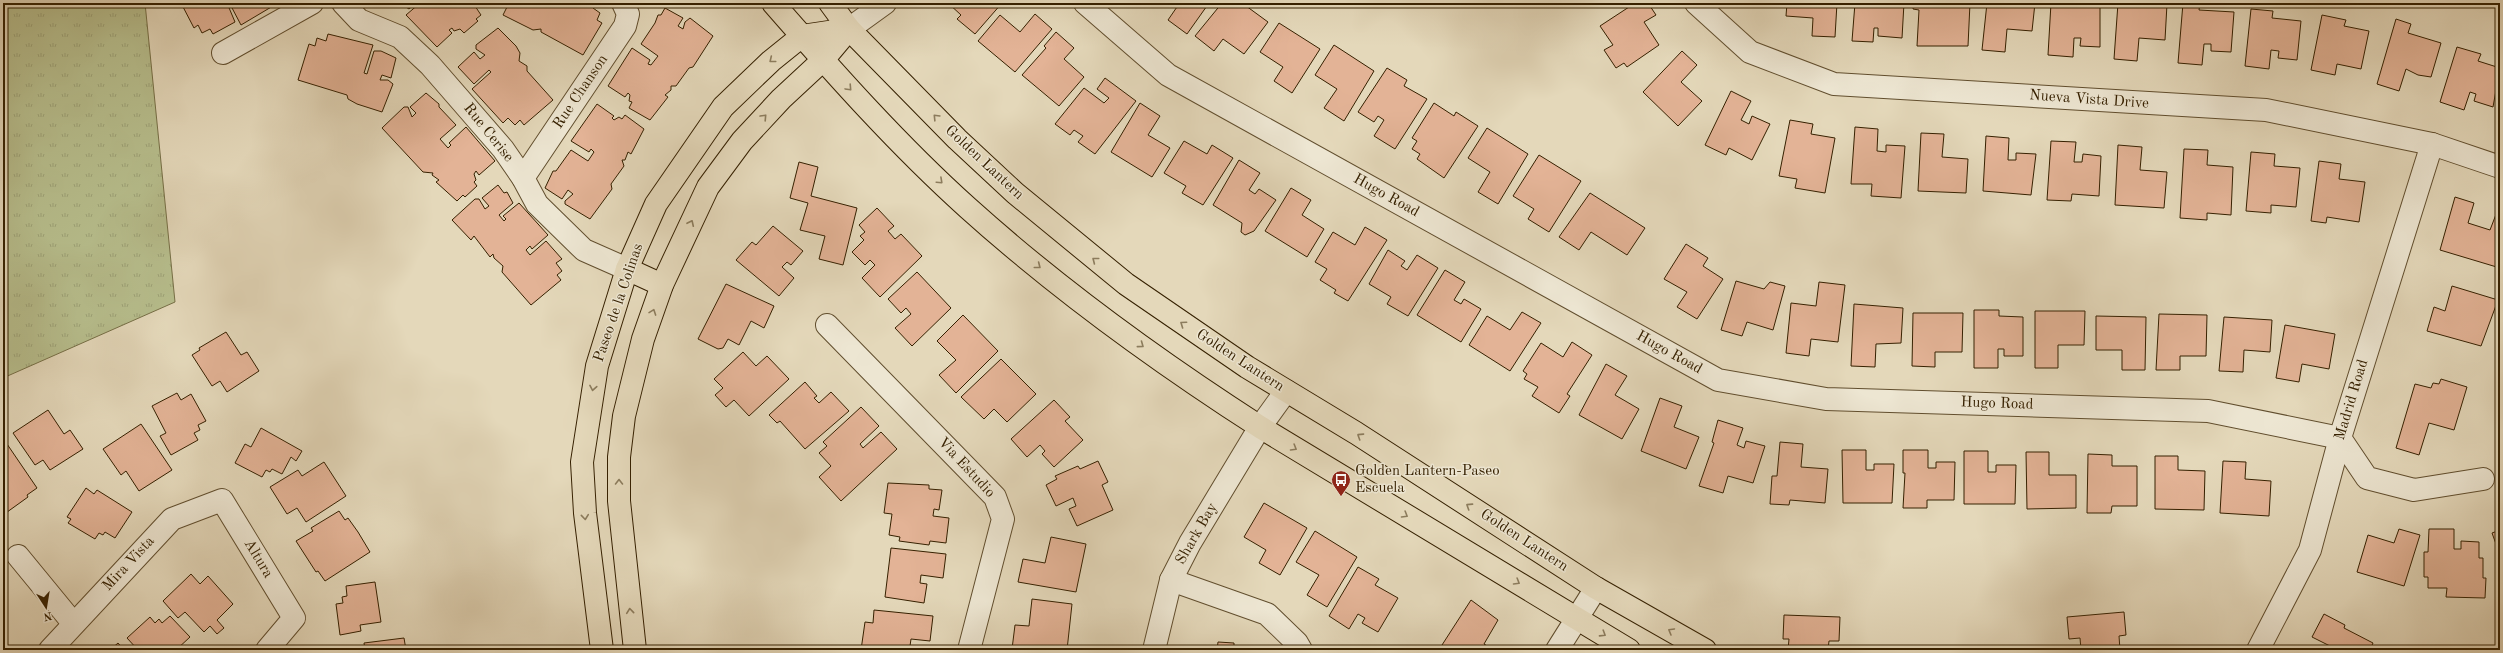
<svg xmlns="http://www.w3.org/2000/svg" width="2503" height="653" viewBox="0 0 2503 653" font-family="'Old Standard TT',serif">
  <defs>
    <pattern id="grass-tufts" width="24" height="20" patternUnits="userSpaceOnUse"><rect width="24" height="20" fill="#b7be8d"/><path d="M3 7l-1-3M5 7V3M7 7l1-3M15 17l-1-3M17 17v-4M19 17l1-3" fill="none" stroke="#9ea378"/></pattern>
  </defs>
  <rect width="100%" height="100%" fill="#e4d8ba"/>
  <filter id="stains"><feTurbulence type="fractalNoise" baseFrequency=".005" numOctaves="4"/><feColorMatrix values="0 0 0 0 .2 0 0 0 0 .09 0 0 0 0 .02 0 0 0 .5 -.17"/></filter>
  <radialGradient id="worn" r=".72"><stop offset=".6" stop-color="#630" stop-opacity="0"/><stop offset="1" stop-color="#630" stop-opacity=".3"/></radialGradient>
  <polygon fill="url(#grass-tufts)" stroke="#766f46" points="3,3 145,3 175,302 3,378"/>
  <g fill="#e3b396" stroke="#352000">
    <polygon points="181,3 227,3 235,22 213,34 210,29 202,33 198,25 194,28"/>
    <polygon points="233,3 278,3 241,25 231,6"/>
    <polygon points="400,3 416,3 409,9"/>
    <polygon points="420,3 473,3 481,15 476,19 478,21 464,33 460,29 454,31 452,28 449,30 452,33 437,47 406,15"/>
    <polygon points="509,3 596,3 593,8 600,13 597,20 602,23 583,55 541,32 541,29 533,30 503,15"/>
    <polygon points="948,3 1002,3 975,34 957,19 961,15"/>
    <polygon points="1177,3 1209,3 1187,34 1168,20 1179,4"/>
    <polygon points="1222,3 1242,3 1268,22 1244,54 1223,39 1214,51 1195,36"/>
    <polygon points="1632,3 1648,3 1656,15 1644,22 1659,45 1627,67 1624,63 1616,68 1604,50 1613,45 1600,26 1629,7 1628,6"/>
    <polygon points="1787,3 1837,3 1835,37 1812,36 1813,18 1786,16"/>
    <polygon points="1855,3 1904,3 1902,38 1878,36 1878,28 1874,28 1873,42 1852,41"/>
    <polygon points="1914,3 1970,3 1968,46 1917,46 1919,10 1913,9"/>
    <polygon points="1987,3 2035,3 2032,31 2007,29 2005,52 1982,50"/>
    <polygon points="2051,3 2075,3 2075,6 2100,7 2100,47 2080,46 2081,38 2074,38 2073,57 2048,55"/>
    <polygon points="2118,3 2167,4 2165,40 2139,38 2137,61 2114,59"/>
    <polygon points="2183,3 2200,3 2199,10 2234,12 2231,52 2211,51 2211,44 2204,44 2202,65 2178,63"/>
    <polygon points="665,8 683,18 678,26 683,29 685,22 690,18 713,36 693,67 689,68 676,86 671,86 671,90 665,95 668,97 650,120 629,108 632,102 629,101 630,95 628,93 625,97 608,86 632,48 650,60 648,64 651,65 658,56 641,44 655,23 658,15 661,15"/>
    <polygon points="2251,9 2273,11 2272,18 2301,21 2297,60 2278,58 2279,51 2271,50 2269,69 2245,66"/>
    <polygon points="1035,14 1052,29 1015,72 978,41 1000,15 1020,32"/>
    <polygon points="2322,15 2346,20 2344,26 2369,31 2361,69 2337,64 2335,75 2311,70"/>
    <polygon points="2396,19 2411,24 2408,33 2441,43 2431,77 2418,75 2406,69 2399,91 2377,84"/>
    <polygon points="1279,23 1320,49 1292,93 1274,81 1283,67 1260,52"/>
    <polygon points="498,28 516,46 520,53 519,61 527,66 527,71 553,100 524,125 520,120 515,125 508,118 503,123 472,89 491,72 489,70 474,84 458,67 474,52 480,59 485,55 476,49 476,45"/>
    <polygon points="1056,32 1074,48 1064,59 1084,77 1059,106 1022,75 1046,48 1044,46"/>
    <polygon points="328,34 373,45 364,73 367,74 374,51 381,51 396,58 391,78 382,75 380,80 388,80 393,84 382,112 357,104 348,99 347,95 298,80 309,44 315,46 317,38 326,41"/>
    <polygon points="1334,45 1374,71 1344,121 1324,108 1337,89 1315,75"/>
    <polygon points="2457,47 2481,54 2478,61 2500,68 2493,107 2474,101 2476,94 2470,92 2464,110 2440,102"/>
    <polygon points="1682,51 1697,65 1681,82 1702,101 1678,126 1643,92"/>
    <polygon points="1387,68 1407,80 1404,86 1427,99 1395,149 1374,136 1384,120 1378,116 1374,122 1358,112"/>
    <polygon points="1105,78 1136,101 1095,154 1078,142 1083,136 1074,130 1070,135 1055,124 1084,88 1104,103 1109,98 1097,89"/>
    <polygon points="1731,91 1751,101 1741,120 1749,124 1752,116 1770,124 1752,160 1729,148 1726,155 1705,145"/>
    <polygon points="426,93 439,104 439,107 456,125 440,139 448,148 451,145 449,143 466,127 495,161 479,175 476,171 474,174 476,180 474,182 477,186 465,197 463,195 457,201 436,182 439,180 432,175 433,173 423,172 382,128 404,107 408,107 412,117 416,113 410,107"/>
    <polygon points="1140,103 1160,116 1148,135 1170,148 1152,177 1111,152"/>
    <polygon points="1434,103 1454,116 1456,112 1478,126 1444,178 1417,159 1420,154 1412,149 1417,141 1412,138"/>
    <polygon points="597,104 614,116 612,118 614,120 619,117 622,119 625,115 644,129 631,154 628,152 625,160 622,160 624,166 611,184 612,189 590,219 565,204 565,201 573,194 568,190 562,199 545,188 553,171 556,171 571,150 588,161 594,152 591,149 589,152 571,141"/>
    <polygon points="1790,120 1813,124 1811,134 1835,138 1825,193 1795,188 1797,179 1779,176"/>
    <polygon points="1855,127 1878,129 1877,151 1886,152 1886,145 1905,146 1901,198 1871,196 1872,184 1851,184"/>
    <polygon points="1487,128 1528,154 1498,204 1478,192 1490,172 1468,158"/>
    <polygon points="1921,133 1944,134 1942,157 1968,159 1966,193 1918,191"/>
    <polygon points="1986,136 2009,138 2008,160 2016,160 2016,153 2036,154 2031,195 1983,191"/>
    <polygon points="1184,141 1207,154 1212,145 1233,158 1203,205 1182,193 1186,186 1164,173"/>
    <polygon points="2051,141 2076,142 2074,162 2082,162 2083,154 2101,156 2099,196 2072,194 2071,201 2047,200"/>
    <polygon points="2118,145 2142,147 2140,170 2167,172 2164,208 2115,205"/>
    <polygon points="2184,149 2208,150 2207,165 2233,167 2231,215 2207,213 2207,220 2180,218"/>
    <polygon points="2251,152 2275,154 2274,166 2300,168 2296,207 2271,205 2271,213 2246,211"/>
    <polygon points="1539,155 1581,181 1549,232 1528,219 1534,209 1513,196"/>
    <polygon points="1239,160 1260,173 1249,190 1255,194 1259,189 1276,200 1254,231 1245,235 1241,232 1242,223 1213,205"/>
    <polygon points="2319,161 2341,164 2339,179 2365,182 2359,222 2327,217 2326,223 2311,221"/>
    <polygon points="799,162 818,167 811,196 857,208 843,265 819,259 825,236 800,230 808,203 790,198"/>
    <polygon points="498,185 504,193 507,192 513,203 499,215 504,221 506,219 503,216 519,203 548,235 532,249 530,246 526,250 530,255 546,241 562,259 556,263 562,271 557,275 561,280 531,305 502,272 503,266 494,258 493,254 490,257 474,236 471,240 452,220 475,199 479,199 485,209 489,206 482,198"/>
    <polygon points="1291,188 1311,200 1302,215 1324,229 1307,257 1265,231"/>
    <polygon points="1590,193 1645,228 1627,255 1591,232 1579,250 1559,237"/>
    <polygon points="2455,197 2474,203 2468,223 2490,230 2500,204 2500,268 2440,250"/>
    <polygon points="877,208 894,226 888,231 895,239 901,234 922,256 880,297 862,278 875,265 870,260 865,265 852,252 864,240 860,236 865,232 859,225"/>
    <polygon points="773,226 803,251 791,265 787,262 782,267 794,278 779,296 736,260 752,242 756,245"/>
    <polygon points="1365,227 1387,240 1348,301 1334,293 1336,290 1320,280 1327,269 1315,262 1333,232 1355,245"/>
    <polygon points="1686,244 1708,258 1703,266 1723,279 1697,319 1677,307 1687,292 1664,279"/>
    <polygon points="1388,250 1405,261 1401,266 1407,270 1417,255 1438,268 1408,316 1387,304 1391,297 1369,284"/>
    <polygon points="1445,270 1465,282 1454,300 1461,304 1464,299 1481,309 1461,342 1417,315"/>
    <polygon points="917,272 951,308 912,346 895,328 911,314 906,308 901,313 888,299"/>
    <polygon points="1736,281 1764,289 1770,282 1785,286 1773,330 1747,322 1742,336 1721,330"/>
    <polygon points="1819,282 1845,285 1838,342 1811,339 1809,356 1786,353 1791,303 1816,306"/>
    <polygon points="726,284 774,306 764,328 751,321 739,345 728,339 723,348 718,349 698,339"/>
    <polygon points="2452,286 2498,300 2481,346 2427,331 2434,307 2445,311"/>
    <polygon points="1854,304 1903,308 1901,343 1876,344 1875,367 1851,366"/>
    <polygon points="1974,310 1999,310 1999,316 2023,317 2023,356 2004,356 2004,349 1998,349 1998,368 1974,368"/>
    <polygon points="2035,311 2085,311 2084,345 2058,345 2058,368 2035,368"/>
    <polygon points="1522,312 1541,323 1510,371 1469,345 1487,316 1510,330"/>
    <polygon points="1913,313 1963,313 1962,352 1935,352 1935,367 1912,366"/>
    <polygon points="2159,314 2207,315 2206,356 2180,356 2180,370 2156,370"/>
    <polygon points="963,315 998,351 956,393 939,375 956,360 937,341"/>
    <polygon points="2096,316 2146,317 2145,370 2122,370 2122,350 2096,350"/>
    <polygon points="2224,317 2272,320 2270,352 2244,350 2243,372 2219,371"/>
    <polygon points="2285,325 2335,334 2329,369 2302,364 2299,382 2276,378"/>
    <polygon points="226,332 241,355 247,352 259,371 227,392 220,381 212,386 192,355 200,350 199,348"/>
    <polygon points="1572,342 1592,355 1567,394 1570,396 1559,413 1532,396 1538,387 1524,379 1527,374 1523,371 1541,343 1563,357"/>
    <polygon points="743,352 756,366 767,356 789,379 749,416 734,400 726,407 715,395 723,388 714,379"/>
    <polygon points="1001,359 1036,394 1007,422 994,409 984,419 961,397"/>
    <polygon points="1606,364 1627,376 1615,395 1639,409 1622,439 1579,415"/>
    <polygon points="2441,379 2467,387 2454,430 2429,423 2419,455 2396,448 2415,384 2431,388 2433,383 2439,384"/>
    <polygon points="805,382 817,396 814,398 819,403 831,392 849,411 805,449 780,421 777,423 769,415"/>
    <polygon points="177,393 181,400 191,394 206,421 198,425 200,430 194,433 198,440 171,455 160,436 166,433 152,406"/>
    <polygon points="1660,398 1682,406 1674,427 1699,437 1686,469 1641,451"/>
    <polygon points="1054,400 1070,417 1065,421 1083,440 1054,467 1042,454 1045,451 1040,445 1027,457 1011,439"/>
    <polygon points="861,407 879,426 860,444 863,448 881,432 897,449 841,501 819,477 831,466 819,453 827,446 823,442"/>
    <polygon points="48,410 64,434 70,430 83,449 50,470 43,460 35,465 13,433"/>
    <polygon points="1718,420 1743,428 1737,445 1744,448 1746,441 1765,446 1753,483 1728,476 1723,493 1699,486 1714,443 1712,442"/>
    <polygon points="141,424 172,470 139,491 126,471 121,475 103,449"/>
    <polygon points="261,428 302,451 296,461 291,457 282,474 272,469 270,472 266,470 262,477 235,463 245,444 251,447"/>
    <polygon points="1780,442 1803,444 1801,467 1828,469 1825,503 1790,500 1789,505 1770,504 1772,476 1777,476"/>
    <polygon points="7,444 37,488 27,495 28,497 3,515 3,446"/>
    <polygon points="1842,450 1866,450 1866,470 1874,470 1874,464 1894,464 1892,503 1843,503"/>
    <polygon points="1903,450 1928,450 1928,468 1936,468 1936,462 1955,462 1954,500 1927,500 1927,508 1903,508 1905,473 1903,473"/>
    <polygon points="1964,451 1988,451 1988,472 1996,472 1996,465 2016,465 2015,504 1964,504"/>
    <polygon points="2026,452 2049,452 2049,475 2076,475 2076,508 2027,509"/>
    <polygon points="2088,454 2112,455 2112,466 2137,466 2137,506 2112,506 2111,513 2087,513"/>
    <polygon points="2155,456 2178,456 2178,470 2205,471 2204,510 2155,509"/>
    <polygon points="1098,461 1108,482 1102,485 1113,510 1077,526 1069,509 1076,506 1073,498 1056,506 1046,485 1057,479 1055,476 1078,466 1080,469"/>
    <polygon points="2223,461 2246,462 2245,479 2271,481 2269,516 2220,513"/>
    <polygon points="324,462 346,496 306,522 297,508 287,514 270,487 298,470 302,476"/>
    <polygon points="888,483 929,485 929,489 942,490 939,510 934,509 933,516 949,518 946,543 930,541 929,545 899,541 900,537 889,535 892,514 884,513"/>
    <polygon points="86,488 94,494 97,490 132,512 115,538 105,532 103,535 99,533 95,539 68,523 71,519 67,517"/>
    <polygon points="1264,503 1307,528 1280,575 1259,563 1266,550 1244,537"/>
    <polygon points="339,511 345,520 348,518 358,532 370,552 325,581 318,571 316,572 296,541 313,531 311,528"/>
    <polygon points="2399,529 2420,535 2404,586 2357,572 2368,535 2394,543"/>
    <polygon points="2429,529 2454,529 2454,549 2461,549 2461,541 2479,542 2479,558 2483,558 2483,578 2486,578 2485,598 2446,597 2447,588 2428,588 2428,577 2424,577 2424,552 2428,552"/>
    <polygon points="2500,530 2500,555 2492,533"/>
    <polygon points="1315,531 1357,557 1327,607 1307,595 1319,575 1296,562"/>
    <polygon points="1051,537 1086,544 1076,592 1018,582 1023,559 1045,563"/>
    <polygon points="891,548 946,554 943,578 921,575 920,583 927,584 924,603 885,597"/>
    <polygon points="1358,567 1379,579 1375,585 1398,598 1378,632 1362,623 1365,618 1358,614 1349,629 1329,616"/>
    <polygon points="191,574 200,584 208,576 233,604 217,620 224,628 217,634 210,626 204,632 185,612 178,618 163,601"/>
    <polygon points="375,582 381,622 360,625 361,631 340,635 336,604 343,603 342,597 347,596 346,586"/>
    <polygon points="1032,599 1072,604 1067,650 1012,649 1015,625 1029,626"/>
    <polygon points="1471,600 1498,620 1484,644 1494,650 1451,650 1442,645"/>
    <polygon points="874,610 933,616 930,641 911,639 910,646 917,647 917,650 861,650 865,622 873,623"/>
    <polygon points="2124,612 2126,635 2119,636 2120,650 2081,650 2080,638 2069,639 2067,617"/>
    <polygon points="2324,614 2345,625 2344,628 2373,643 2370,650 2328,650 2330,646 2312,637"/>
    <polygon points="1784,615 1840,617 1839,641 1829,641 1828,650 1788,650 1789,639 1783,639"/>
    <polygon points="170,616 190,637 176,650 138,650 127,638 150,617 155,623 159,619 162,623"/>
    <polygon points="404,638 406,650 365,650 364,643"/>
    <polygon points="1218,642 1234,643 1234,650 1217,650"/>
    <polygon points="118,643 124,650 110,650"/>
  </g>
  <g fill="none" stroke-linecap="round" stroke-linejoin="round">
    <defs>
      <g id="minor">
        <polyline points="343,3 359,20 400,37 430,65 503,149 523,178 537,204 584,250 627,269"/>
        <polyline points="1085,3 1168,75 1718,380 1826,399 2208,411 2340,438 2367,478 2414,490 2483,479"/>
        <polyline points="1696,3 1750,52 1834,84 2266,110 2432,144 2500,167"/>
        <polyline points="849,29 885,3"/>
        <polyline points="223,53 312,3"/>
        <polyline points="523,178 625,26 628,14 623,3"/>
        <polyline points="827,325 995,497 1003,519 969,650"/>
        <polyline points="18,556 73,623"/>
        <polyline points="1171,580 1267,614 1297,643 1301,650"/>
        <polyline points="50,650 172,519 222,500 294,618 267,650"/>
        <polyline points="1154,650 1171,580 1190,543 1260,427 1286,391"/>
        <polyline points="1557,650 1596,588"/>
        <polyline points="2258,650 2310,550 2340,438 2432,144"/>
      </g>
      <g id="major">
        <path d="M773,3C835,74 898,145 968,208C1058,289 1159,362 1260,427L1629,650"/>
        <polyline points="830,3 849,29 957,139 1015,193 1126,284 1247,367 1356,433 1596,588 1705,650"/>
        <polyline points="627,269 662,285"/>
        <polyline points="602,650 585,513 582,462 597,366 627,269 656,204 723,107 771,61 802,36 849,29"/>
        <polyline points="635,650 619,501 619,457 624,416 643,339 662,285 708,187 742,141 781,99 823,60 849,29"/>
      </g>
    </defs>
    <use href="#minor" stroke="#614e2e" stroke-width="24"/>
    <use href="#major" stroke="#352000" stroke-width="24"/>
    <use href="#minor" stroke="#ede6d2" stroke-width="22"/>
    <use href="#major" stroke="#e4d8ba" stroke-width="22"/>
  </g>
  <defs><path id="oneway-chevron" d="M-2-3.5L2.5 0L-2 3.5" fill="none" stroke-width="1.6" stroke-linecap="round" stroke-linejoin="round"/></defs>
  <g stroke="#8c7c5d">
    <use href="#oneway-chevron" transform="translate(772 60) rotate(141)"/>
    <use href="#oneway-chevron" transform="translate(849 88) rotate(47)"/>
    <use href="#oneway-chevron" transform="translate(764 117) rotate(-47)"/>
    <use href="#oneway-chevron" transform="translate(936 117) rotate(-134)"/>
    <use href="#oneway-chevron" transform="translate(940 181) rotate(43)"/>
    <use href="#oneway-chevron" transform="translate(691 223) rotate(-65)"/>
    <use href="#oneway-chevron" transform="translate(1095 260) rotate(-142)"/>
    <use href="#oneway-chevron" transform="translate(1038 266) rotate(38)"/>
    <use href="#oneway-chevron" transform="translate(653 312) rotate(-70)"/>
    <use href="#oneway-chevron" transform="translate(1183 324) rotate(-145)"/>
    <use href="#oneway-chevron" transform="translate(1141 345) rotate(36)"/>
    <use href="#oneway-chevron" transform="translate(593 388) rotate(100)"/>
    <use href="#oneway-chevron" transform="translate(1360 436) rotate(-147)"/>
    <use href="#oneway-chevron" transform="translate(1294 448) rotate(31)"/>
    <use href="#oneway-chevron" transform="translate(619 482) rotate(-90)"/>
    <use href="#oneway-chevron" transform="translate(1469 506) rotate(-147)"/>
    <use href="#oneway-chevron" transform="translate(1405 515) rotate(31)"/>
    <use href="#oneway-chevron" transform="translate(585 517) rotate(84)"/>
    <use href="#oneway-chevron" transform="translate(1517 582) rotate(31)"/>
    <use href="#oneway-chevron" transform="translate(630 611) rotate(-96)"/>
    <use href="#oneway-chevron" transform="translate(1671 631) rotate(-150)"/>
    <use href="#oneway-chevron" transform="translate(1603 634) rotate(32)"/>
  </g>
  <defs>
    <symbol id="bus-pin" viewBox="-11 -11 22 30"><path d="M0 17L-7.5 6A9.5 9.5 0 1 1 7.5 6Z" fill="#8f2418" stroke="#ede6d2"/><path d="M-5-6H5V4H4V6H2V4H-2V6H-4V4H-5ZM-3.5-4V0h7V-4ZM-3.5 1.2v1.5H-2V1.2ZM2 1.2v1.5H3.5V1.2Z" fill="#fff"/></symbol>
  </defs>
  <g fill-rule="evenodd">
    <use href="#bus-pin" x="1330" y="469" width="22" height="30"/>
  </g>
  <g text-anchor="middle" dominant-baseline="central" stroke-width="3" stroke-linejoin="round" paint-order="stroke">
    <g font-size="15" fill="#352000" stroke="#ede6d2">
      <text transform="translate(581 92) rotate(-56)">Rue Chanson</text>
      <text transform="translate(2089 100) rotate(4)">Nueva Vista Drive</text>
      <text transform="translate(488 133) rotate(51)">Rue Cerise</text>
      <text transform="translate(984 163) rotate(43)">Golden Lantern</text>
      <text transform="translate(1386 196) rotate(29)">Hugo Road</text>
      <text transform="translate(619 303) rotate(-71)">Paseo de la Colinas</text>
      <text transform="translate(1669 353) rotate(29)">Hugo Road</text>
      <text transform="translate(1240 361) rotate(33)">Golden Lantern</text>
      <text transform="translate(2352 400) rotate(-73)">Madrid Road</text>
      <text transform="translate(1997 404) rotate(2)">Hugo Road</text>
      <text transform="translate(966 468) rotate(47)">Via Estudio</text>
      <text transform="translate(1197 534) rotate(-60)">Shark Bay</text>
      <text transform="translate(1524 541) rotate(33)">Golden Lantern</text>
      <text transform="translate(258 559) rotate(59)">Altura</text>
      <text transform="translate(129 564) rotate(-47)">Mira Vista</text>
    </g>
    <g font-size="15" fill="#352000" stroke="#ede6d2" text-anchor="start">
      <text x="1355" y="471">Golden Lantern-Paseo<tspan x="1355" dy="17">Escuela</tspan></text>
    </g>
  </g>
  <rect width="2503" height="653" fill="none" stroke="#e4d8ba" stroke-width="16"/>
  <rect x="4" y="4" width="2495" height="645" fill="none" stroke="#352000" stroke-width="2"/>
  <rect x="8" y="8" width="2487" height="637" fill="none" stroke="#352000"/>
  <g transform="translate(46 607) rotate(168)" stroke="#ede6d2" stroke-width="3" paint-order="stroke">
  <path d="M0-3L7 15L0 10L-7 15Z" fill="#352000"/>
  <text y="-6" font-size="11" font-weight="bold" text-anchor="middle" fill="#352000">N</text>
  </g>
  <rect width="100%" height="100%" filter="url(#stains)"/>
  <rect width="100%" height="100%" fill="url(#worn)"/>
</svg>
